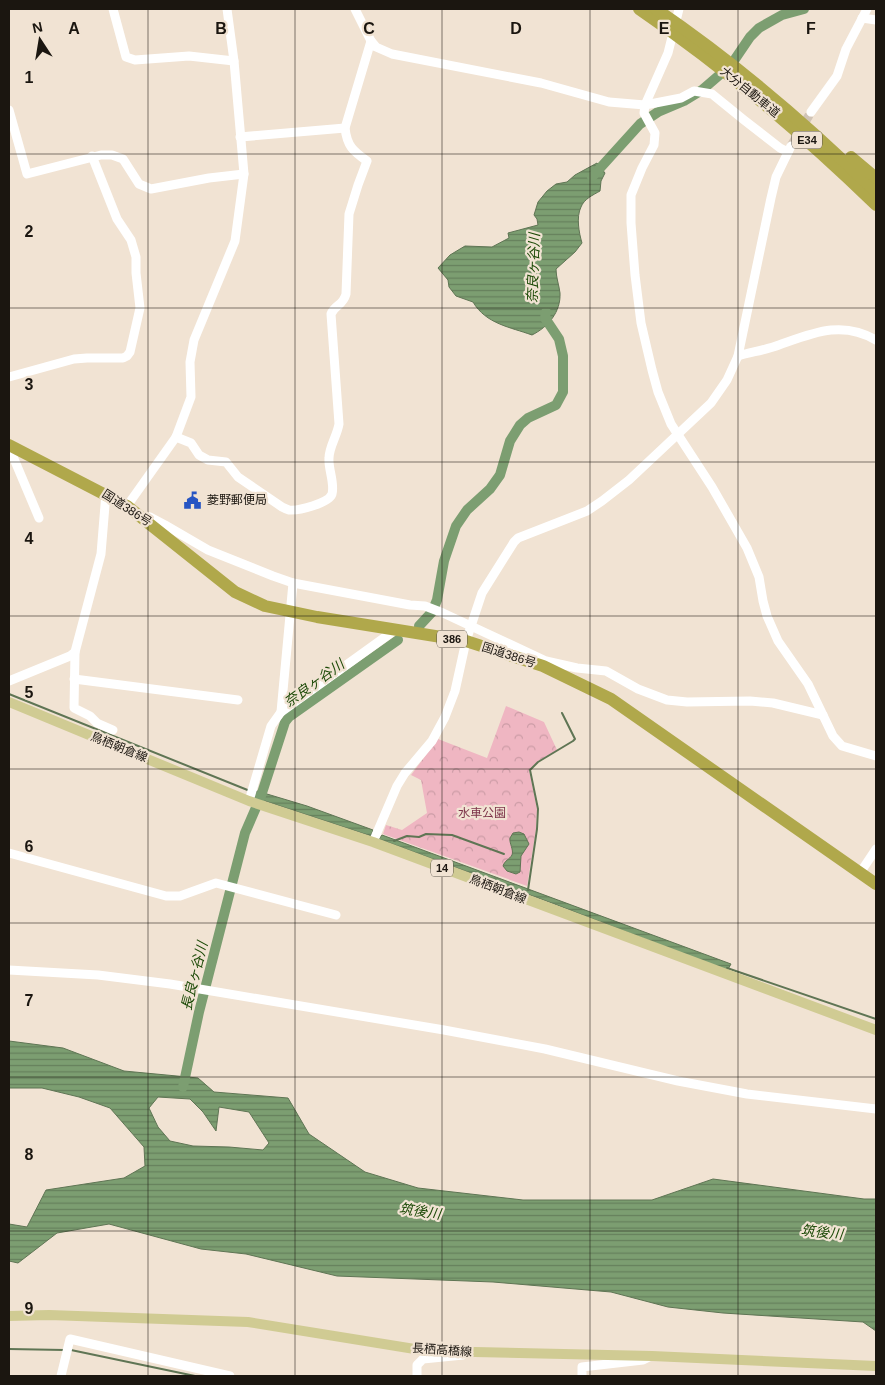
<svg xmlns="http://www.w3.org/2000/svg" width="885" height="1385" viewBox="0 0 885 1385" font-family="Helvetica,'Noto Sans JP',sans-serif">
  <defs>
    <pattern id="park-crowns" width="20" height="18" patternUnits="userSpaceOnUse" patternTransform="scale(1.25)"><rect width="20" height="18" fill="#efb6c2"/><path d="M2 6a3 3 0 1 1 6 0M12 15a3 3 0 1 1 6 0" fill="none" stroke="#cc9ca6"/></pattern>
    <pattern id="water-rules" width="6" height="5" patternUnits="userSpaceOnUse" patternTransform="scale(1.25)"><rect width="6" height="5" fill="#7c9e71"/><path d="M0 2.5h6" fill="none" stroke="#65805b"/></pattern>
  </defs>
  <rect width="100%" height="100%" fill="#f1e3d3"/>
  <polygon fill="url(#park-crowns)" points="506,706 544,722 557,750 538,761 529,770 537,809 536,829 527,886 383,834 386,825 402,830 427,813 421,780 411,775 438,739 487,758"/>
  <g fill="url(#water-rules)" stroke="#5f7554" fill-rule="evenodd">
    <path d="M597,163L605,173L601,181L600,191C593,195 584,199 581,207C576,217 579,233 582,243L575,252L556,269C556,277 559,285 560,293C561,312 548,327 532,335C510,327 486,324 473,302L456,296L449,287L448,280L438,268L450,255L465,246L492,247L509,238L508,233L538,225L537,219L534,215L538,202L547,191L556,184L567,182L575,175Z"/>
    <polygon points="257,791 307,806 373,830 371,836 253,797"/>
    <path d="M519,832L524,834L529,844L521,856L520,872L516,874L507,871L503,866C505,860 509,860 512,855C514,850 509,843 510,838L513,833Z"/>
    <polygon points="382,835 731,964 727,971 557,905 379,839"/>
    <path d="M9,1041L63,1048L124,1071L198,1078L214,1092L288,1098L309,1134L365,1172L418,1188L523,1200H652L713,1179L864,1199H876V1331L863,1322L723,1313L668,1307L611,1292L493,1282L337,1276L246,1254L201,1249L109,1224L57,1233L18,1263L9,1261V1224L27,1227L46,1190L124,1178L145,1166L144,1147L110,1108L79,1097L42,1088H9ZM158,1097L190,1099L203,1112L216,1131L219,1107L249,1112L269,1143L263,1150L229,1147L193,1146L170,1141L158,1127L149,1108Z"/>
  </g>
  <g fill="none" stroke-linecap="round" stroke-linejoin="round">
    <g stroke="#5f7554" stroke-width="2">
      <polyline points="9,694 250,791"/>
      <polyline points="394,841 407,836 419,837 426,834 452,835 504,854"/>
      <polyline points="528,890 537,829 538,809 530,770 538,762 573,741 575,739 562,713"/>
      <polyline points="727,968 876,1019"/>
      <polyline points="9,1349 64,1350"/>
      <polyline points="71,1350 195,1376"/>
    </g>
    <g stroke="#7c9e71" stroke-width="10">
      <polyline points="592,177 640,124 658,112 684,101 702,90 731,65 750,37 759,28 782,15 804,9"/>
      <polyline points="419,626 432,612 437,600 444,561 456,526 467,510 490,489 500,475 510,441 520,425 528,418 556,405 563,392 563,356 559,339 545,318 546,312"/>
      <polyline points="183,1087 199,1012 245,833 261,796 285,722 289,717 398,640"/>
    </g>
    <polyline stroke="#d1c4b6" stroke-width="9" stroke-dasharray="9 4.5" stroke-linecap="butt" points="791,146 811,112"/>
    <g stroke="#fff" stroke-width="9">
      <polyline points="113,9 126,57 135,60 189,56 234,61"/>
      <polyline points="355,9 371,41 376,47 392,54 541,83 609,102 645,105 681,98 694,91 712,94 744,120 780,148 788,152"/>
      <polyline points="679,9 668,53 645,105 644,113 655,133 654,145 642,168 631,195 631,223 635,275 641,323 652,370 658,392 671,424 712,487 747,548 759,577 763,601 767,616 778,641 808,684 833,736 842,746 876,756"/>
      <polyline points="862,18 876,20"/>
      <polyline points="9,110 27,174 101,155 112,155 123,159 139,184 151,189 209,178 244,174"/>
      <polyline points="811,112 837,76 846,49 867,9"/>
      <polyline points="240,137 345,128"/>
      <path d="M738,356C751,352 766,350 779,345C813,333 842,320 876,340"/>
      <polyline points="9,377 74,359 87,358 123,358 127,356 130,352 140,308 136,273 136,257 131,240 117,219 92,156"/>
      <path d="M176,437L191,443L199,455L208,460L226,462L238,477L282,507C284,508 286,509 289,510C299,511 329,503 332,494C335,483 328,469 329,458C329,447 337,436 339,424L331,314C335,304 343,306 346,294L349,214L358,185L367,161C353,151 347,146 345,128L371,41"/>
      <polyline points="9,447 39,518"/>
      <polyline points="127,506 176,437 191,397 190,362 194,340 235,241 244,174 234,61 227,9"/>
      <polyline points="143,516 150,517 165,525 208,550 273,576 293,583 410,605 425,606 443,613 546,661 577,668 606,671 638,689 667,700 687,702 750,701 773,703 823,715"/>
      <polyline points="75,652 74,708 90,716 97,723 113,730"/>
      <polyline points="74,679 238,700"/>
      <polyline points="9,681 70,656 75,652 101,554 106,493"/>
      <polyline points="281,712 293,583"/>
      <polyline points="249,801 271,726 281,712 395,630"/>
      <polyline points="373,842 397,786 405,773 432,741 445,717 455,691 466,641 482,593 514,542 518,538 587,511 602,501 629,480 711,403 727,380 738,356 771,198 776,177 791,146"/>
      <polyline points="9,853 166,896 180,896 216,883 336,915"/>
      <polyline points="860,873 876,849"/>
      <polyline points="9,970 98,975 170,984 444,1030 545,1049 678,1081 747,1094 876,1109"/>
      <polyline points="61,1376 70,1339 230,1376"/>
      <polyline points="417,1376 417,1365 423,1359 463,1355"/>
      <polyline points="582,1376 582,1367 643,1360 649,1357"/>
    </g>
    <g stroke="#d0cb93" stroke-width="10">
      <polyline points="9,702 249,801 373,842 876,1030"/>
      <polyline points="9,1316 49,1315 248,1322 427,1351 652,1356 876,1366"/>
    </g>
    <g stroke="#b0a84b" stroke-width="12">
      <path d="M639,9C724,67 802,133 876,205"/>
      <path d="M656,9C735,63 808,125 876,192"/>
      <polyline points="851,157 876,178"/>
      <polyline points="9,445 127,506 235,592 265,606 317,617 466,641 543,666 611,699 876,884"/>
    </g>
  </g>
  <path fill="none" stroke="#1b1610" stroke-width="1" stroke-opacity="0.55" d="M148,9V1376M295,9V1376M442,9V1376M590,9V1376M738,9V1376M9,154H876M9,308H876M9,462H876M9,616H876M9,769H876M9,923H876M9,1077H876M9,1231H876"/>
  <defs>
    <symbol id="civic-bare" viewBox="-9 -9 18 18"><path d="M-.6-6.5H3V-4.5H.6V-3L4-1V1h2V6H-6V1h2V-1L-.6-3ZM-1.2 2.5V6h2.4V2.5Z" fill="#2755c3" stroke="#f1e3d3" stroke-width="2.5" paint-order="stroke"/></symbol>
  </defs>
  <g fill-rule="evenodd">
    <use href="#civic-bare" x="180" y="488" width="25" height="25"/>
  </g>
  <g text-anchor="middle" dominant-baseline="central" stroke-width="4.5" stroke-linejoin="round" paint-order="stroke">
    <g fill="#f1e3d3" stroke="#5b544a" stroke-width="1">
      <rect x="792" y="131.5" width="30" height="17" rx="4"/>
      <rect x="437" y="630.5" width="30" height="17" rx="4"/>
      <rect x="431" y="859.5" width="22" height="17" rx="4"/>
    </g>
    <g font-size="11" font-weight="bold" fill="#1b1610">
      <text x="807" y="140">E34</text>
      <text x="452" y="639">386</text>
      <text x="442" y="868">14</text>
    </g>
    <g font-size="12" fill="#1b1610" stroke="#f1e3d3">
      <text transform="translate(750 92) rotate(39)">大分自動車道</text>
      <text transform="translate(127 508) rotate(33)">国道386号</text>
      <text transform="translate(509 655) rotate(18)">国道386号</text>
      <text transform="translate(119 747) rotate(22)">鳥栖朝倉線</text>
      <text transform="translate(498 889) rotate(21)">鳥栖朝倉線</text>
      <text transform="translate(442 1350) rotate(4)">長栖高橋線</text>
    </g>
    <g font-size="12" fill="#1b1610" stroke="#f1e3d3" text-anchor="start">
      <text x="207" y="500">菱野郵便局</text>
    </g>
    <g font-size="12" fill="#7d3349" stroke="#f1e3d3">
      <text x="482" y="813">水車公園</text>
    </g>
    <g font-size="14" font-style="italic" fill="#1b4906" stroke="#f1e3d3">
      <text transform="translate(533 268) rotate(-88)">奈良ヶ谷川</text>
      <text transform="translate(314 683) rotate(-36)">奈良ヶ谷川</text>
      <text transform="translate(194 976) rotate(-76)">長良ヶ谷川</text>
      <text transform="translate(420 1211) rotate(8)">筑後川</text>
      <text transform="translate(822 1232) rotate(6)">筑後川</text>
    </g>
  </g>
  <g font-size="16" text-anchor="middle" font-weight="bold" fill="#1b1610" stroke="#f1e3d3" stroke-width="4.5" stroke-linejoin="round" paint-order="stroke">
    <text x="74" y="34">A</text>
    <text x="221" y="34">B</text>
    <text x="369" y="34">C</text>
    <text x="516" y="34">D</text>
    <text x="664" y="34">E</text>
    <text x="811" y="34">F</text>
    <text x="29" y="83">1</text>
    <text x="29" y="237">2</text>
    <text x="29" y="390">3</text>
    <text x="29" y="544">4</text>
    <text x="29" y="698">5</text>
    <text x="29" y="852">6</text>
    <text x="29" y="1006">7</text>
    <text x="29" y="1160">8</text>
    <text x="29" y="1314">9</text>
  </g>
  <rect width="885" height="1385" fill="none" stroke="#1b1610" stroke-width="20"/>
  <g transform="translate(40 40) rotate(348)" stroke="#f1e3d3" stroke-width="4" paint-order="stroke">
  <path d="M0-4L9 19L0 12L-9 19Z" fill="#1b1610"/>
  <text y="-8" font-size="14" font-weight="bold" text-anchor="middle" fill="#1b1610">N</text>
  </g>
</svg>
